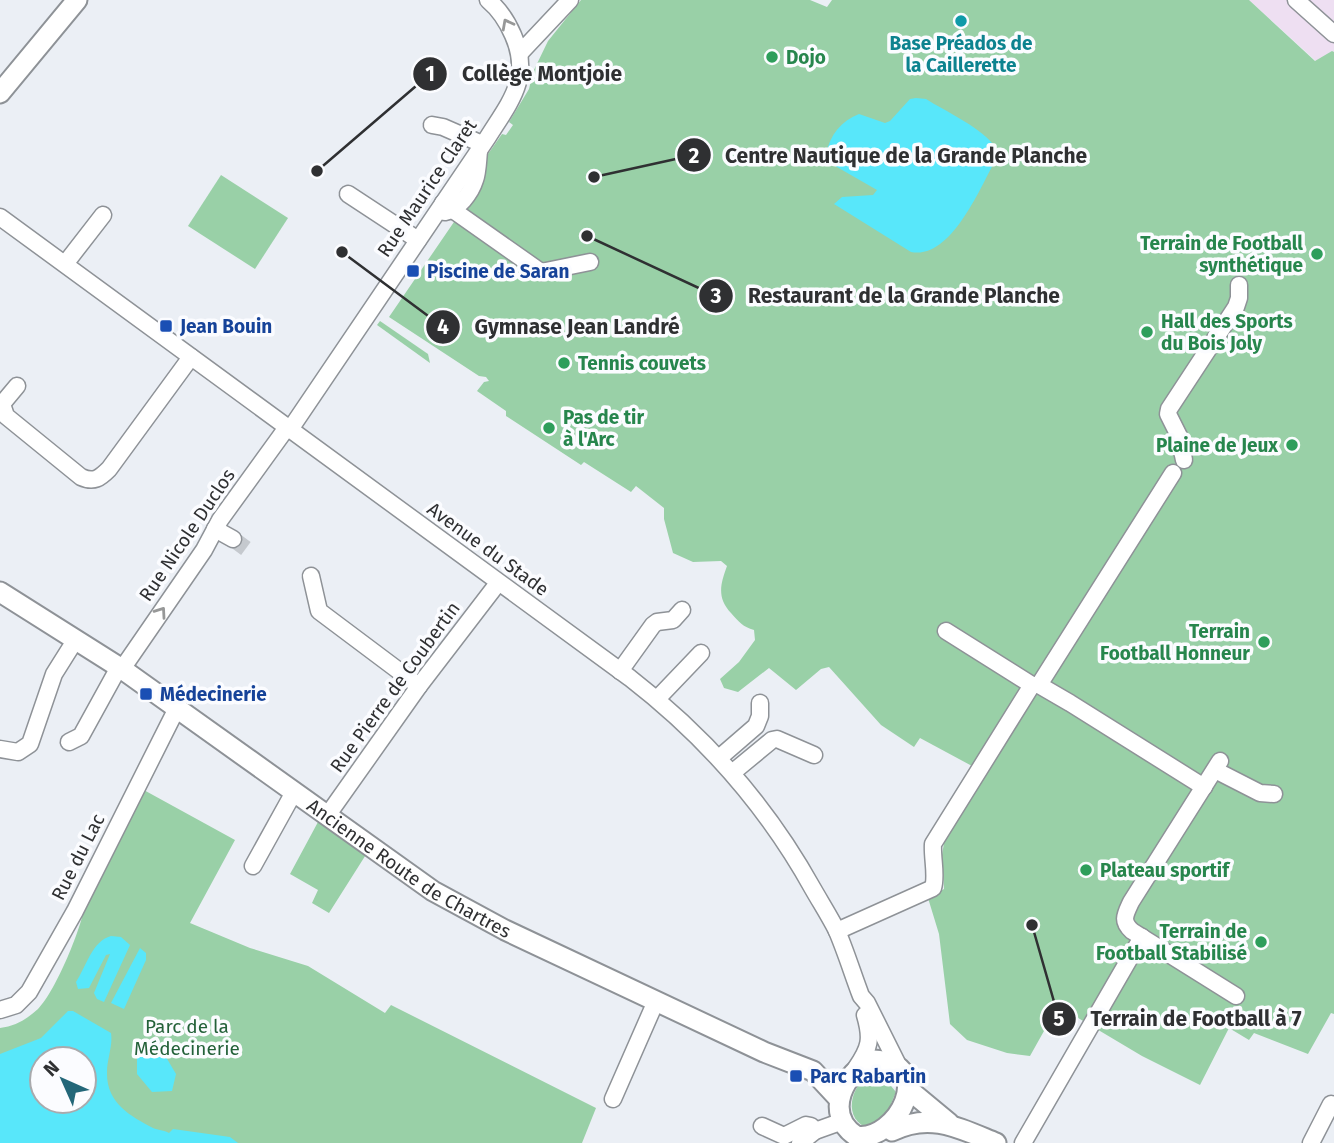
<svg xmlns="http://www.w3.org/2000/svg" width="1334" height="1143" viewBox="0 0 1334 1143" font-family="'Fira Sans',sans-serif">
  <rect width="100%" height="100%" fill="#ebeff5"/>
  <polygon fill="#eedff2" points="1249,0 1334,0 1334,52 1332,51 1316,61"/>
  <g fill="#99d0a7" fill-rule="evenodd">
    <path d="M581,0H810L827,7L832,0H1249L1315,61L1332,51L1334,52V1014L1331,1013L1308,1054L1254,1033L1249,1040L1229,1028L1200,1085L1142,1056L1058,1006L1030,1056L1007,1053L967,1040L950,1024L939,934L928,898L944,889L942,855L946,831L972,766L920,738L914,747L881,725L829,667L821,669L796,690L769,668L738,692L724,688L720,679L739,662L755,640L754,630C743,627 739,622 731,613C717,598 720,585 727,566L721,561L693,562L673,553L664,519V508L636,486L631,492L584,462L581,465L506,416V411L477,391L484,382L489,381L486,377L479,376L389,317L482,181L481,164L502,134L506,135L513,125L509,122L529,89L533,72L548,41Z"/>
    <polygon points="221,175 288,218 255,269 188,226"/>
    <polygon points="380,321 428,354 430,363 377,325"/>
    <path d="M142,789L235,840L190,923L250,948L308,966L385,1013L391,1005L596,1108L582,1143H0V1028C15,1026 26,1020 38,1009C56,991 83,925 86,900ZM42,1059H84V1101H42Z"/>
    <polygon points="318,822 367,853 329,913 312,903 318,890 290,874"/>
    <path d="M874,1073H880L896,1092L883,1123L865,1127C841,1115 853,1080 874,1073Z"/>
  </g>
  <g fill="#58e7fa" fill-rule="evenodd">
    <path d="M916,98L926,99C945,111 978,126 992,143C996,148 996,153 996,159C980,188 951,260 911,252L834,204L842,197L873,195L877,190L830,163L826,154C830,135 841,121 859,114L885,123L890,121L910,99Z"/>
    <path d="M111,936L121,937L130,945L104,1002L97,999L94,993L110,954L106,955L89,988L78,989L76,982C86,967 92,941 111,936Z"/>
    <polygon points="140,948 146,953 146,960 124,1009 111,1003"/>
    <path d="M68,1011H73L111,1033C113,1046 107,1059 107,1072C106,1103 130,1116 153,1128C158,1130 164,1130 169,1133L173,1129L230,1137L238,1143H0V1054L41,1038ZM42,1059H84V1101H42Z"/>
    <polygon points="147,1039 163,1052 176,1074 172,1091 152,1092 137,1074 137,1052"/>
  </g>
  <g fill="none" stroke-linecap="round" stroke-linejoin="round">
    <polyline stroke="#c5c9ce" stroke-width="16" stroke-dasharray="16 8" stroke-linecap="butt" points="233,539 252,553"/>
    <defs>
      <g id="minor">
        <polyline points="1296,0 1334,34"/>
        <polyline points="521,52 570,0"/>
        <polyline points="432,125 443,127 482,144"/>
        <polyline points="348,194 418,240"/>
        <polyline points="443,203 541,272 590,262"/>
        <path d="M445,212C458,210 471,193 475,180C478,172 478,160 479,151"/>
        <path d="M0,217L630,678C705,736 767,806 813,889C821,903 830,917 837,931C846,952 853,975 861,996L867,1003L901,1071"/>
        <polyline points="65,264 103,215"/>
        <path d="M17,386L2,404L6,416L81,477C94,483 100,478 109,469L191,357"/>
        <path d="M291,428L488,137C510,102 532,77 513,35C507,21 500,10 488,0"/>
        <polyline points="1184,460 1179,436 1168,414 1169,409 1236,307 1239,298 1239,285"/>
        <polyline points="215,529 233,539"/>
        <polyline points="311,576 319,611 419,686"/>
        <polyline points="946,631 1032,685 1039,685 1070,703 1204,787"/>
        <polyline points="122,669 204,550 220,520 288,426"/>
        <polyline points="620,671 653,625 657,622 673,620 682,610"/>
        <polyline points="1039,685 1173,473"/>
        <polyline points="657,699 701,653"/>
        <polyline points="69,742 81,736 119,667"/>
        <polyline points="0,749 18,752 30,744 54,674 76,639"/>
        <polyline points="719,758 756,726 760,716 760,703"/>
        <path d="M1220,761L1131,902C1125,915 1121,921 1132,931L1236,996"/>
        <polyline points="1215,770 1260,793 1274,794"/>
        <polyline points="732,773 772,740 777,739 814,755"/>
        <polyline points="327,816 419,686 498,583"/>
        <polyline points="253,866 294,792"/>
        <path d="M837,931L933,888C937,876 932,858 933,844L1032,685"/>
        <polyline points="0,1010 16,1005 29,992 75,911 177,708"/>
        <path d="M856,1068C870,1048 872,1039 865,1015"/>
        <polyline points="613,1099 656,1001"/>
        <polyline points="762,1126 784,1136 806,1125 811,1126 815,1131"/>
        <polyline points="800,1143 815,1131 843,1121"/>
        <polyline points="1023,1143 1142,937"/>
        <polyline points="1311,1143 1331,1104"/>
      </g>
      <g id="major">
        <polyline points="0,93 77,0"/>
        <path id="s1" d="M0,592L122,669L433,891L505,930L764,1052L813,1071L839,1099"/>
        <path d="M873,1060C939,1062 897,1143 856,1136C823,1114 844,1071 873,1060Z"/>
        <polyline points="908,1089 949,1123"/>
        <path d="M892,1131C930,1112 959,1128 996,1143"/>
      </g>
    </defs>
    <use href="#minor" stroke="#8e9297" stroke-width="19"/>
    <use href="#major" stroke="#8e9297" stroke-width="23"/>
    <use href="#minor" stroke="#fff" stroke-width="16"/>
    <use href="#major" stroke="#fff" stroke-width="19"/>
  </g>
  <defs><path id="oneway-chevron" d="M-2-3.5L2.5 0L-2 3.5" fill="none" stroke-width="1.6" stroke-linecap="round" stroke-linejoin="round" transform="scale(1.75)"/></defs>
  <g stroke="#979898">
    <use href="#oneway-chevron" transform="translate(507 24) rotate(-118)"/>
    <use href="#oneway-chevron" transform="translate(161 612) rotate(-55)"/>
  </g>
  <circle fill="#0f9aa8" stroke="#fbfcff" stroke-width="2.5" cx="961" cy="21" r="7"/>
  <g fill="#2e9e5b" stroke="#fbfcff" stroke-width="2.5">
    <circle cx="772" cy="57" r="7"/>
    <circle cx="1317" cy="254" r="7"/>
    <circle cx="1147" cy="332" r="7"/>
    <circle cx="564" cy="363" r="7"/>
    <circle cx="549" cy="428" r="7"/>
    <circle cx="1292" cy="445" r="7"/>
    <circle cx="1264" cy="642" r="7"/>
    <circle cx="1086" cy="870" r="7"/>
    <circle cx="1261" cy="942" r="7"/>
  </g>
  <g fill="#1a4fb4" stroke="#fbfcff" stroke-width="2.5">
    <rect x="406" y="264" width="14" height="14" rx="3.5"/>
    <rect x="159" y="319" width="14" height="14" rx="3.5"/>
    <rect x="139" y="687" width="14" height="14" rx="3.5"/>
    <rect x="789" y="1069" width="14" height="14" rx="3.5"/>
  </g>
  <g text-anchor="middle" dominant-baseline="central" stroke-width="7" stroke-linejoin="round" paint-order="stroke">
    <g font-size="19" font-weight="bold" fill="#0d838f" stroke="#fbfcff">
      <text x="961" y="43">Base Préados de<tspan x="961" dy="22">la Caillerette</tspan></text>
    </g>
    <g font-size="19" font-weight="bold" fill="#27864d" stroke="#fbfcff" text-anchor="start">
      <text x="786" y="57">Dojo</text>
      <text x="1303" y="243" text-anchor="end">Terrain de Football<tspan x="1303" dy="22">synthétique</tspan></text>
      <text x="1161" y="321">Hall des Sports<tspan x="1161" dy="22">du Bois Joly</tspan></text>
      <text x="578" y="363">Tennis couvets</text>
      <text x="563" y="417">Pas de tir<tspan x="563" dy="22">à l'Arc</tspan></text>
      <text x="1278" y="445" text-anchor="end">Plaine de Jeux</text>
      <text x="1250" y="631" text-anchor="end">Terrain<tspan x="1250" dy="22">Football Honneur</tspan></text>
      <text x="1100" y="870">Plateau sportif</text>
      <text x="1247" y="931" text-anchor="end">Terrain de<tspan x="1247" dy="22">Football Stabilisé</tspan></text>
    </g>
    <g font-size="19" fill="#2f3032" stroke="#fbfcff">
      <text transform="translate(427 188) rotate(-56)">Rue Maurice Claret</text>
      <text transform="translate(187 535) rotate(-56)">Rue Nicole Duclos</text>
      <text transform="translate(488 549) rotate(36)">Avenue du Stade</text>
      <text transform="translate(395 687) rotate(-54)">Rue Pierre de Coubertin</text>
      <text transform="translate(78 857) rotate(-63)">Rue du Lac</text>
      <text stroke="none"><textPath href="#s1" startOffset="494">Ancienne Route de Chartres</textPath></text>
    </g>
    <g font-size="19" font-weight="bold" fill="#164399" stroke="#fbfcff" text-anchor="start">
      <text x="427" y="271">Piscine de Saran</text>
      <text x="180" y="326">Jean Bouin</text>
      <text x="160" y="694">Médecinerie</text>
      <text x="810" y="1076">Parc Rabartin</text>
    </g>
    <g font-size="19" fill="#236139" stroke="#fbfcff">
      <text x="187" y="1026">Parc de la<tspan x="187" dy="22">Médecinerie</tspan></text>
    </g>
  </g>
  <path fill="none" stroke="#2f3032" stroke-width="2.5" d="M317 171L430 74M594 177L694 155M587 236L716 296M342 252L443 327M1032 925L1059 1019"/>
  <g fill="#2f3032" stroke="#fbfcff" stroke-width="2.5">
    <circle cx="317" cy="171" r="7"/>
    <circle cx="594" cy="177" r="7"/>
    <circle cx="587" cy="236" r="7"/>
    <circle cx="342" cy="252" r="7"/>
    <circle cx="1032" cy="925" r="7"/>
    <circle cx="430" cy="74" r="18"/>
    <circle cx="694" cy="155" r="18"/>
    <circle cx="716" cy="296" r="18"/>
    <circle cx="443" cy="327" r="18"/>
    <circle cx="1059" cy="1019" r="18"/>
  </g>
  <g font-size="21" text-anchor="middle" font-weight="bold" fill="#fff">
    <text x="430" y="81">1</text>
    <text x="694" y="163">2</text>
    <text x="716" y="303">3</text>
    <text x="443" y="334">4</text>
    <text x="1059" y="1026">5</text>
  </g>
  <g font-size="21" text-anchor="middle" font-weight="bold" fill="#2f3032" stroke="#fbfcff" stroke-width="7" stroke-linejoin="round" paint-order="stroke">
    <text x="542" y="81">Collège Montjoie</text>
    <text x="906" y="163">Centre Nautique de la Grande Planche</text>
    <text x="904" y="303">Restaurant de la Grande Planche</text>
    <text x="577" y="334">Gymnase Jean Landré</text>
    <text x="1196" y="1026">Terrain de Football à 7</text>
  </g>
  <g transform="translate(63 1080) rotate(315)"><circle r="33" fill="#fbfcff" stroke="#a9aaad" stroke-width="2"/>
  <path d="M0-5L12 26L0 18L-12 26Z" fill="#236779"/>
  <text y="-10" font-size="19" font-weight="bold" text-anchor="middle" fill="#2f3032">N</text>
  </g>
</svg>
